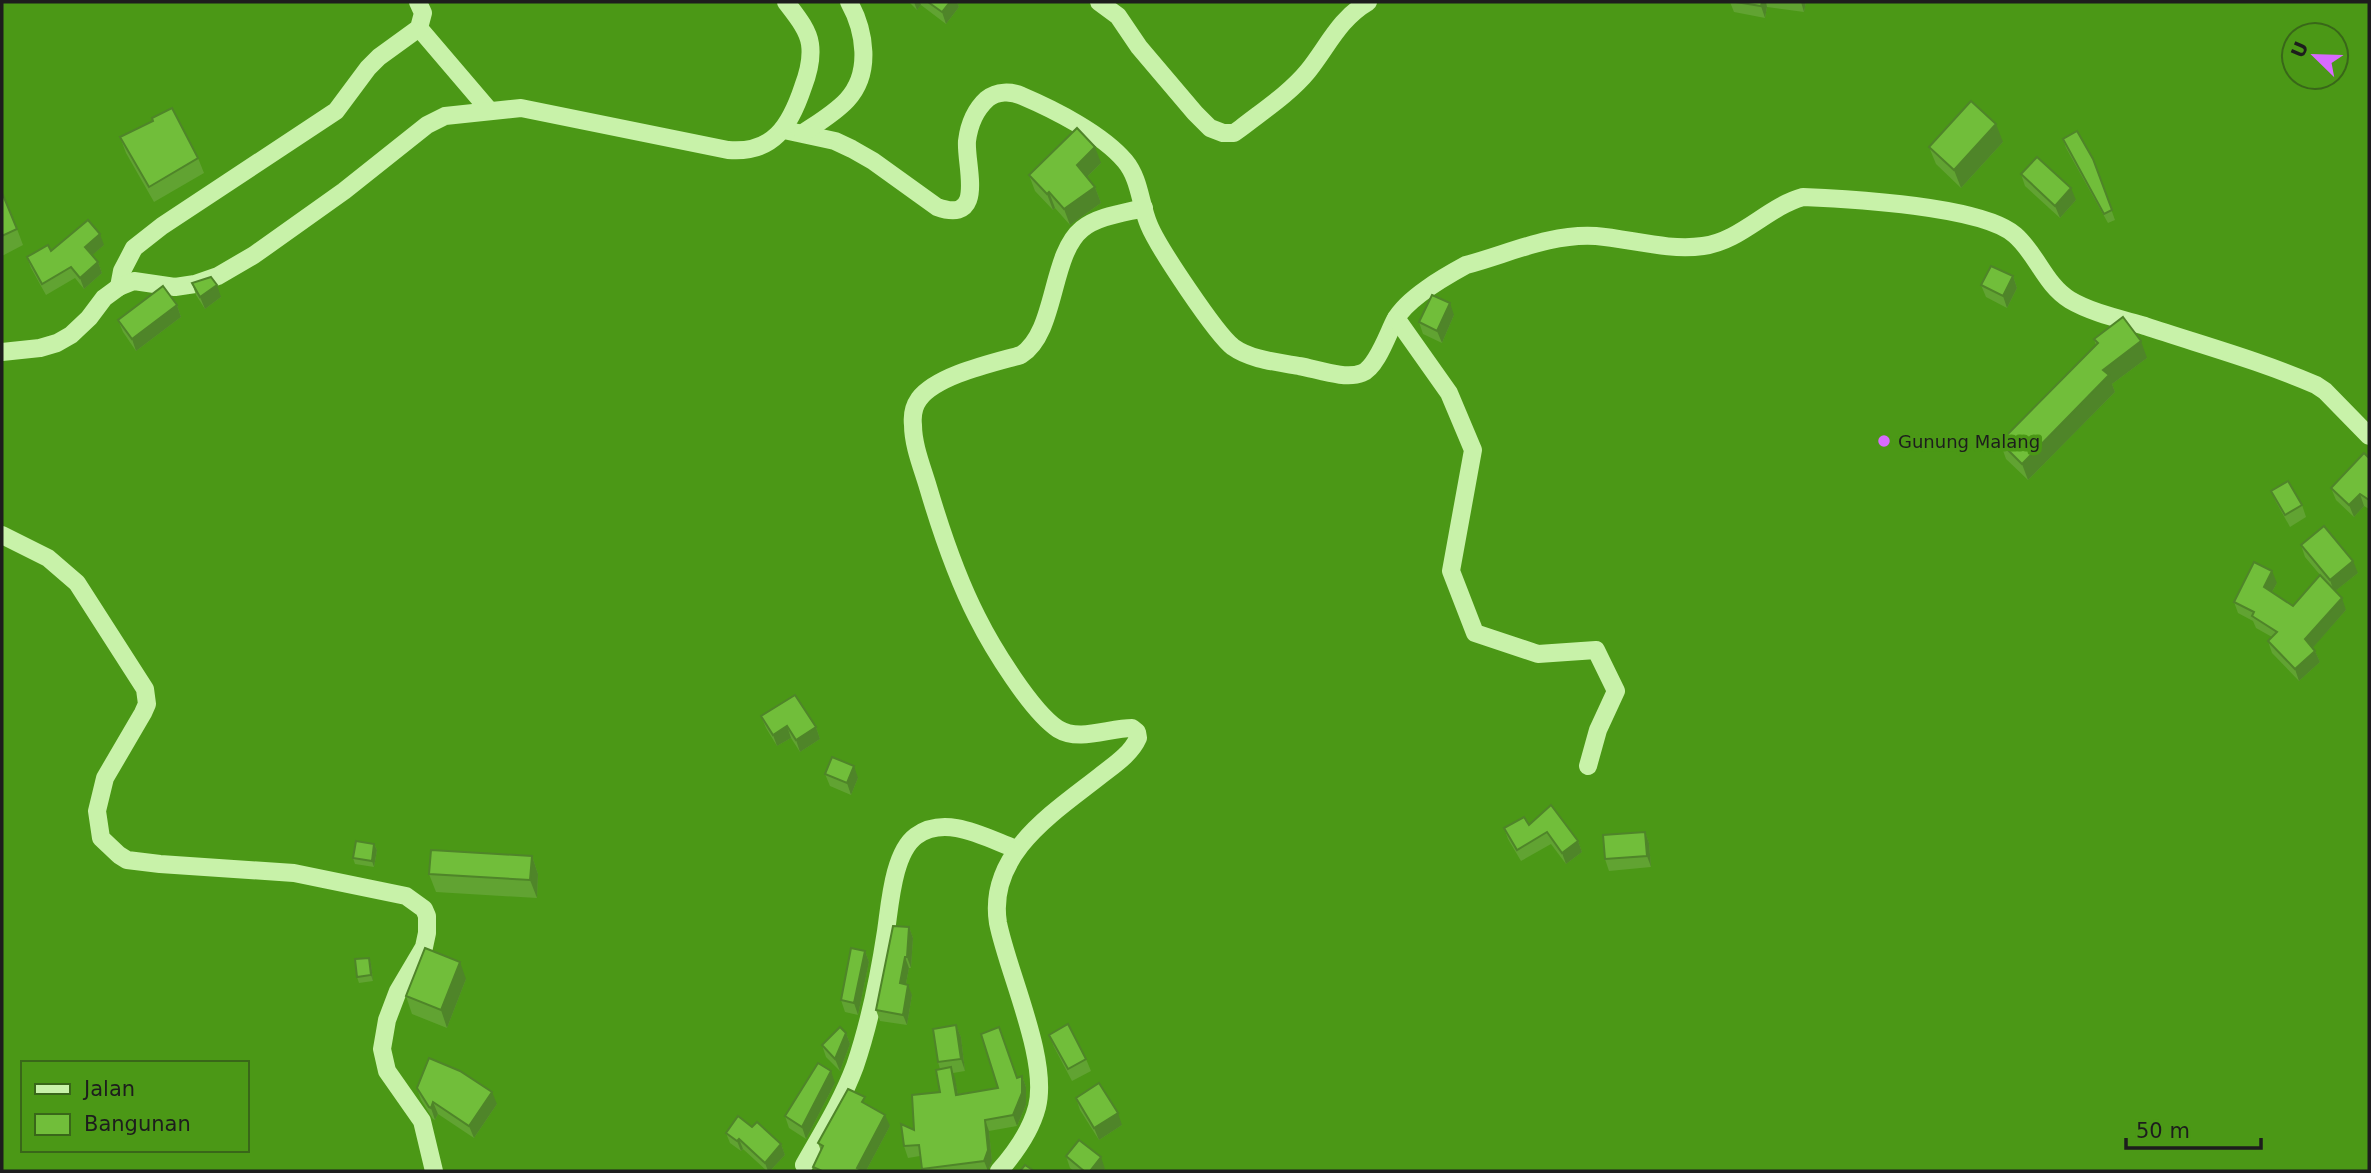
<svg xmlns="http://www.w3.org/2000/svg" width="2371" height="1173" viewBox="0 0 2371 1173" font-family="'DejaVu Sans',sans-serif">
  <rect width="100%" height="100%" fill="#4b9816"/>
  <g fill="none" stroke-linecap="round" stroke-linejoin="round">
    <g stroke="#c8f2a9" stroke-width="18">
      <path d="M1099,2L1118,16L1139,47L1195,113L1210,128L1223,133H1234L1241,128C1264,110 1290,93 1308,71C1328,46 1339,19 1368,2"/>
      <polyline points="419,28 489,110"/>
      <path d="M784,130L835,141L852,149L873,161L937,207C987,225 965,165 967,141C969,125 975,110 987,99C997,91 1011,91 1022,96C1055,110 1102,134 1125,161C1140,179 1140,204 1149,225C1158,247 1216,334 1233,347C1251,360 1278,362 1299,366C1317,369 1345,380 1362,373C1377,367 1388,333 1395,320C1407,298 1444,277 1466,265C1508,254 1551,233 1596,236C1631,239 1668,251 1703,246C1741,241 1767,207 1803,197C1850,199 1982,206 2015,235C2037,254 2045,285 2070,300C2092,313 2121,319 2145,326C2202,345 2261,361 2316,385L2325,391L2369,436"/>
      <path d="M803,133C818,123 835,113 847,100C872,73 865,31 849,2"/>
      <polyline points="119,287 122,271 134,248 162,226 336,111 368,68 379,57 419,28 423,13 418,2"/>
      <polyline points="1396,318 1449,393 1473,450 1451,571 1475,633 1538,654 1596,650 1616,691 1598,730 1588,766"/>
      <path d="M2,352L40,348L57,343L71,335L89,318L104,298L119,287L134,281L175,287L195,284L218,276L254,255L344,191L427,125L445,116L521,108L728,150C773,154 790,126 803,87C808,74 812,58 810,44C808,29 795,14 786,2"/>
      <polyline points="2,535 48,558 77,583 145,689 147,704 143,713 105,778 97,811 101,838 119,855 127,860 160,864 294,873 406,896 424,909 427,916 427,933 424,947 398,991 387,1020 382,1049 387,1071 422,1121 434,1171"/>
      <path d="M804,1165C822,1133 842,1101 855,1066C870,1022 879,977 886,931C890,905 893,853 916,836C946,814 986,838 1016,849"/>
      <path d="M999,1171C1015,1153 1031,1130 1037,1107C1049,1059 1008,973 998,923C987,854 1053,813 1100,776C1114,765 1131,754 1138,738L1137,732L1132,728C1109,728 1079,742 1058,729C1031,711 992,647 977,617C956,576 941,531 928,487C922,467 913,445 913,425C912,416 914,406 919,399C937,375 993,363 1021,355C1057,332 1050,255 1082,229C1098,216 1124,213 1144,208"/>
    </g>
  </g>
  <g fill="#61a332">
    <polygon points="909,2 957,2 959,7 946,24 921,5 917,10"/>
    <polygon points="1730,2 1806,2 1804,12 1767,7 1765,18 1734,12"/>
    <polygon points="120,137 198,158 204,173 154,202 126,153"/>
    <polygon points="2063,139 2093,159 2115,220 2108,223 2066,148"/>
    <polygon points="2003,142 1961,188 1936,164 1929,147"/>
    <polygon points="1101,163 1087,177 1095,187 1101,203 1070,225 1055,208 1053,210 1035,191 1029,175"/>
    <polygon points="2021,174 2076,200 2060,218 2025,186"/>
    <polygon points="2,195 17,229 23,245 2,256"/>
    <polygon points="104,245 92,255 98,262 102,273 84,289 75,278 46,295 31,268 27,257 51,251"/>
    <polygon points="2013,276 2017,288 2007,308 1986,297 1981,285"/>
    <polygon points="192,283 221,297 205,309 196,295"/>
    <polygon points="177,305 181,317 136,351 123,332 118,320"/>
    <polygon points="1454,315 1442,343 1423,334 1419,322"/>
    <polygon points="2094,339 2147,358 2112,384 2115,392 2028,480 2006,459 2000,442 2096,345"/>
    <polygon points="2369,458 2369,509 2364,506 2354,517 2336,500 2331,488"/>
    <polygon points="2271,491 2302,505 2306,517 2290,527 2276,502"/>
    <polygon points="2301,545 2358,573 2335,591 2346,610 2313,647 2320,662 2299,681 2272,653 2268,641 2272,637 2256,628 2253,621 2238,613 2234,602 2277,583 2272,592 2293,606 2321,576 2305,557"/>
    <polygon points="761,716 816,727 820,739 800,752 791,738 777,746 766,728"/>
    <polygon points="825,774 858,778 851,795 830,786"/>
    <polygon points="1529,825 1578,841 1582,852 1566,864 1551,844 1521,861 1508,839 1504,828"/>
    <polygon points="1645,832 1649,843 1651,867 1609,871 1605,859"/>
    <polygon points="374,844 377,850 374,867 355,864 353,858"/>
    <polygon points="532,856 538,874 537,898 436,892 429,874"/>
    <polygon points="909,927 913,938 911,968 909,968 906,984 912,995 907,1025 880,1021 876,1010"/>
    <polygon points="865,951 869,962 858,1015 845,1012 841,1000"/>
    <polygon points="369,958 371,964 373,981 359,983 357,977"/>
    <polygon points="466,979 447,1028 412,1014 406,996"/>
    <polygon points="956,1025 961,1037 965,1071 953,1073 958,1094 998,1088 1022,1076 1026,1087 1026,1105 1017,1126 989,1131 992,1161 988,1171 922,1171 920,1156 908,1158 904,1146 940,1092 940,1069 938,1062"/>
    <polygon points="846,1033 850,1044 840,1071 826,1057 822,1045"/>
    <polygon points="1049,1035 1086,1059 1091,1071 1072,1081 1054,1047"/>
    <polygon points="835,1083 806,1139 789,1128 785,1116"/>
    <polygon points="417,1088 497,1104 474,1138 438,1114 435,1120 433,1119 421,1100"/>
    <polygon points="1076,1098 1122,1125 1099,1140 1080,1110"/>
    <polygon points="867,1105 890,1126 866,1171 815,1171 813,1167 821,1151 818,1143"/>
    <polygon points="752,1127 781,1144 785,1155 770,1171 767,1171 743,1149 741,1151 730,1143 726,1133"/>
    <polygon points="1066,1156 1105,1169 1103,1171 1074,1171 1070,1168"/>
  </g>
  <g fill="#4f8529">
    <polygon points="914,2 920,2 921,5 917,10"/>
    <polygon points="950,2 957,2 959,7 946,24 942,12"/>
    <polygon points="1762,2 1766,2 1767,7 1765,18 1761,6"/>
    <polygon points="1801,2 1806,2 1804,12"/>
    <polygon points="1996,124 2003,142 1961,188 1954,170"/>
    <polygon points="1095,147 1101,163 1083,181 1077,165"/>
    <polygon points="1095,187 1101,203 1070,225 1064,209"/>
    <polygon points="2071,188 2076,200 2060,218 2055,206"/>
    <polygon points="1049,192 1055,208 1053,210 1047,194"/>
    <polygon points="100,234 104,245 89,258 85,247"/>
    <polygon points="98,262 102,273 84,289 80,278"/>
    <polygon points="2013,276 2017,288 2007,308 2003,296"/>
    <polygon points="217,285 221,297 205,309 200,297"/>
    <polygon points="1450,303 1454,315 1442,343 1437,331"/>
    <polygon points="177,305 181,317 136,351 132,339"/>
    <polygon points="2141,341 2147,358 2112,384 2115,392 2028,480 2022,464 2103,370"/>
    <polygon points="2360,494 2364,506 2354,517 2349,505"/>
    <polygon points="2353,561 2358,573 2334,592 2330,580"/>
    <polygon points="2272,571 2277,583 2268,599 2264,587"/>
    <polygon points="2342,598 2346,610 2310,651 2305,639"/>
    <polygon points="2315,651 2320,662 2299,681 2295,669"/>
    <polygon points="787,726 791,738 777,746 773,735"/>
    <polygon points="816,727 820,739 800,752 796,740"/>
    <polygon points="854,766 858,778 851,795 847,783"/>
    <polygon points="1645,832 1649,843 1651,867 1647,856"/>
    <polygon points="1578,841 1582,852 1566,864 1562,853"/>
    <polygon points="374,844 377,850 374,867 372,861"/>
    <polygon points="532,856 538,874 537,898 530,880"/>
    <polygon points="909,927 913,938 911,968 907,957"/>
    <polygon points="865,951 869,962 858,1015 854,1003"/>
    <polygon points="905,957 909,968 904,994 900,983"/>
    <polygon points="369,958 371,964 373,981 371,975"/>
    <polygon points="460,962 466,979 447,1028 441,1010"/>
    <polygon points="908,985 912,995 907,1025 903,1015"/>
    <polygon points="956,1025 961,1037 965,1071 961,1059"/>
    <polygon points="846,1033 850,1044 840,1071 835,1059"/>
    <polygon points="951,1067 955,1078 960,1106 956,1095"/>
    <polygon points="831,1071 835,1083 806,1139 802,1127"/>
    <polygon points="1022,1076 1026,1087 1026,1105 1017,1126 1013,1115"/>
    <polygon points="492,1092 497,1104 474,1138 469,1126"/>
    <polygon points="433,1102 438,1114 435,1120 431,1108"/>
    <polygon points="1118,1113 1122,1125 1099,1140 1094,1128"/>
    <polygon points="885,1115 890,1126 866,1171 859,1171 857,1168"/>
    <polygon points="985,1120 989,1131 992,1161 988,1171 984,1161"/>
    <polygon points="739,1139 743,1149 741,1151 737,1141"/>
    <polygon points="781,1144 785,1155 770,1171 768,1171 765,1163"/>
    <polygon points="1101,1157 1105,1169 1103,1171 1090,1171"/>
  </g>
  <g fill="#71be3a" stroke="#4f8529" stroke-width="2">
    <polygon points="928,2 950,2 942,12"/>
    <polygon points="1736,2 1762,2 1761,6"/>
    <polygon points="1971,101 1996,124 1954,170 1929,147"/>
    <polygon points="172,108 198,158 149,187 120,137 153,121 152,118"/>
    <polygon points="1077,128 1095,147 1077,165 1095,187 1064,209 1049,192 1047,194 1029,175"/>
    <polygon points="2077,131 2093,159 2112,210 2104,214 2063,139"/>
    <polygon points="2037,157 2071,188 2055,206 2021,174"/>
    <polygon points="2,195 3,195 17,229 2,236"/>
    <polygon points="88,220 100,234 85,247 98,262 80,278 71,267 42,284 27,257 48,245 51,251"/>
    <polygon points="1991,266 2013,276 2003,296 1981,285"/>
    <polygon points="211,277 217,285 200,297 192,283"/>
    <polygon points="163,286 177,305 132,339 118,320"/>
    <polygon points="1432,295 1450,303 1437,331 1419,322"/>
    <polygon points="2123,317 2141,341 2103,370 2109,375 2022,464 2000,442 2098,343 2094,339"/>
    <polygon points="2364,453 2369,458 2369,500 2360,494 2349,505 2331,488"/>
    <polygon points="2288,481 2302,505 2285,515 2271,491"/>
    <polygon points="2324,526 2353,561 2330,580 2301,545"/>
    <polygon points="2254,562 2272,571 2264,587 2293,606 2320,575 2342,598 2305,639 2315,651 2295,669 2268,641 2277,632 2252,616 2254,612 2234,602"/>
    <polygon points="795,695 816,727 796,740 787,726 773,735 761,716"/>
    <polygon points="832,757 854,766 847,783 825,774"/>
    <polygon points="1551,805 1578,841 1562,853 1547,832 1517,850 1504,828 1524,817 1529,825"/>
    <polygon points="1645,832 1647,856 1605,859 1603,835"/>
    <polygon points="356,841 374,844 372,861 353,858"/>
    <polygon points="431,850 532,856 530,880 429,874"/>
    <polygon points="893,926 909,927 907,957 905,957 900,983 908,985 903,1015 876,1010"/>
    <polygon points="425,948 460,962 441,1010 406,996"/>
    <polygon points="851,948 865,951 854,1003 841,1000"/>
    <polygon points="369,958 371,975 357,977 355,959"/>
    <polygon points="1068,1024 1086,1059 1068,1069 1049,1035"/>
    <polygon points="956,1025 961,1059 938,1062 933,1029"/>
    <polygon points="840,1027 846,1033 835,1059 822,1045"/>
    <polygon points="999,1027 1017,1078 1022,1076 1022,1093 1013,1115 985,1120 988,1150 984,1161 922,1169 919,1145 904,1146 901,1124 914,1130 912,1095 940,1092 936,1070 951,1067 956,1095 998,1088 981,1034"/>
    <polygon points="429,1058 460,1071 492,1092 469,1126 433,1102 431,1108 429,1107 417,1088"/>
    <polygon points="818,1063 831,1071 802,1127 785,1116"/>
    <polygon points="1099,1083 1118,1113 1094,1128 1076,1098"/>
    <polygon points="848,1089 865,1097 862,1102 885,1115 857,1168 864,1171 822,1171 813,1167 823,1146 818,1143"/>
    <polygon points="738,1116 752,1127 757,1122 781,1144 765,1163 739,1139 737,1141 726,1133"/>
    <polygon points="1079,1140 1101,1157 1090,1171 1084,1171 1066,1156"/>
    <polygon points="1025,1165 1034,1171 1020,1171"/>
  </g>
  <circle fill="#d86aff" stroke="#4b9816" stroke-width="2.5" cx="1884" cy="441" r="7"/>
  <g text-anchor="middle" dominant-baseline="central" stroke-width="7" stroke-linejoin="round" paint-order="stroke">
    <g font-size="18" fill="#1d1d1d" stroke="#4b9816" text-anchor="start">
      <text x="1898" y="441">Gunung Malang</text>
    </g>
  </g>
  <rect width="2371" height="1173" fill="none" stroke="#1d1d1d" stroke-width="7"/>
  <rect x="21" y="1061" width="228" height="91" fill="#4b9816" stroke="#396719" stroke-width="2"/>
  <rect x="35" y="1084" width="35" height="10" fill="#c8f2a9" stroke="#396719" stroke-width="2"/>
  <text x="84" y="1096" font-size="21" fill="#1d1d1d">Jalan</text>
  <rect x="35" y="1114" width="35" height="21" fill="#71be3a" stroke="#396719" stroke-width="2"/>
  <text x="84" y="1131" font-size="21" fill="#1d1d1d">Bangunan</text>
  <g transform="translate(2315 56) rotate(293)"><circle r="33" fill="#4b9816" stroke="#396719" stroke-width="2"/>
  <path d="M0-5L12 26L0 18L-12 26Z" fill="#d86aff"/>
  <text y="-10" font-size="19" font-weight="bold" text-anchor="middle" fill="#1d1d1d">U</text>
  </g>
  <path d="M2126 1138v10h135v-10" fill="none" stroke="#1d1d1d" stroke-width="3.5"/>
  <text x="2136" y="1138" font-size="21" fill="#1d1d1d" stroke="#4b9816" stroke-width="5" paint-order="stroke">50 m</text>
</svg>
